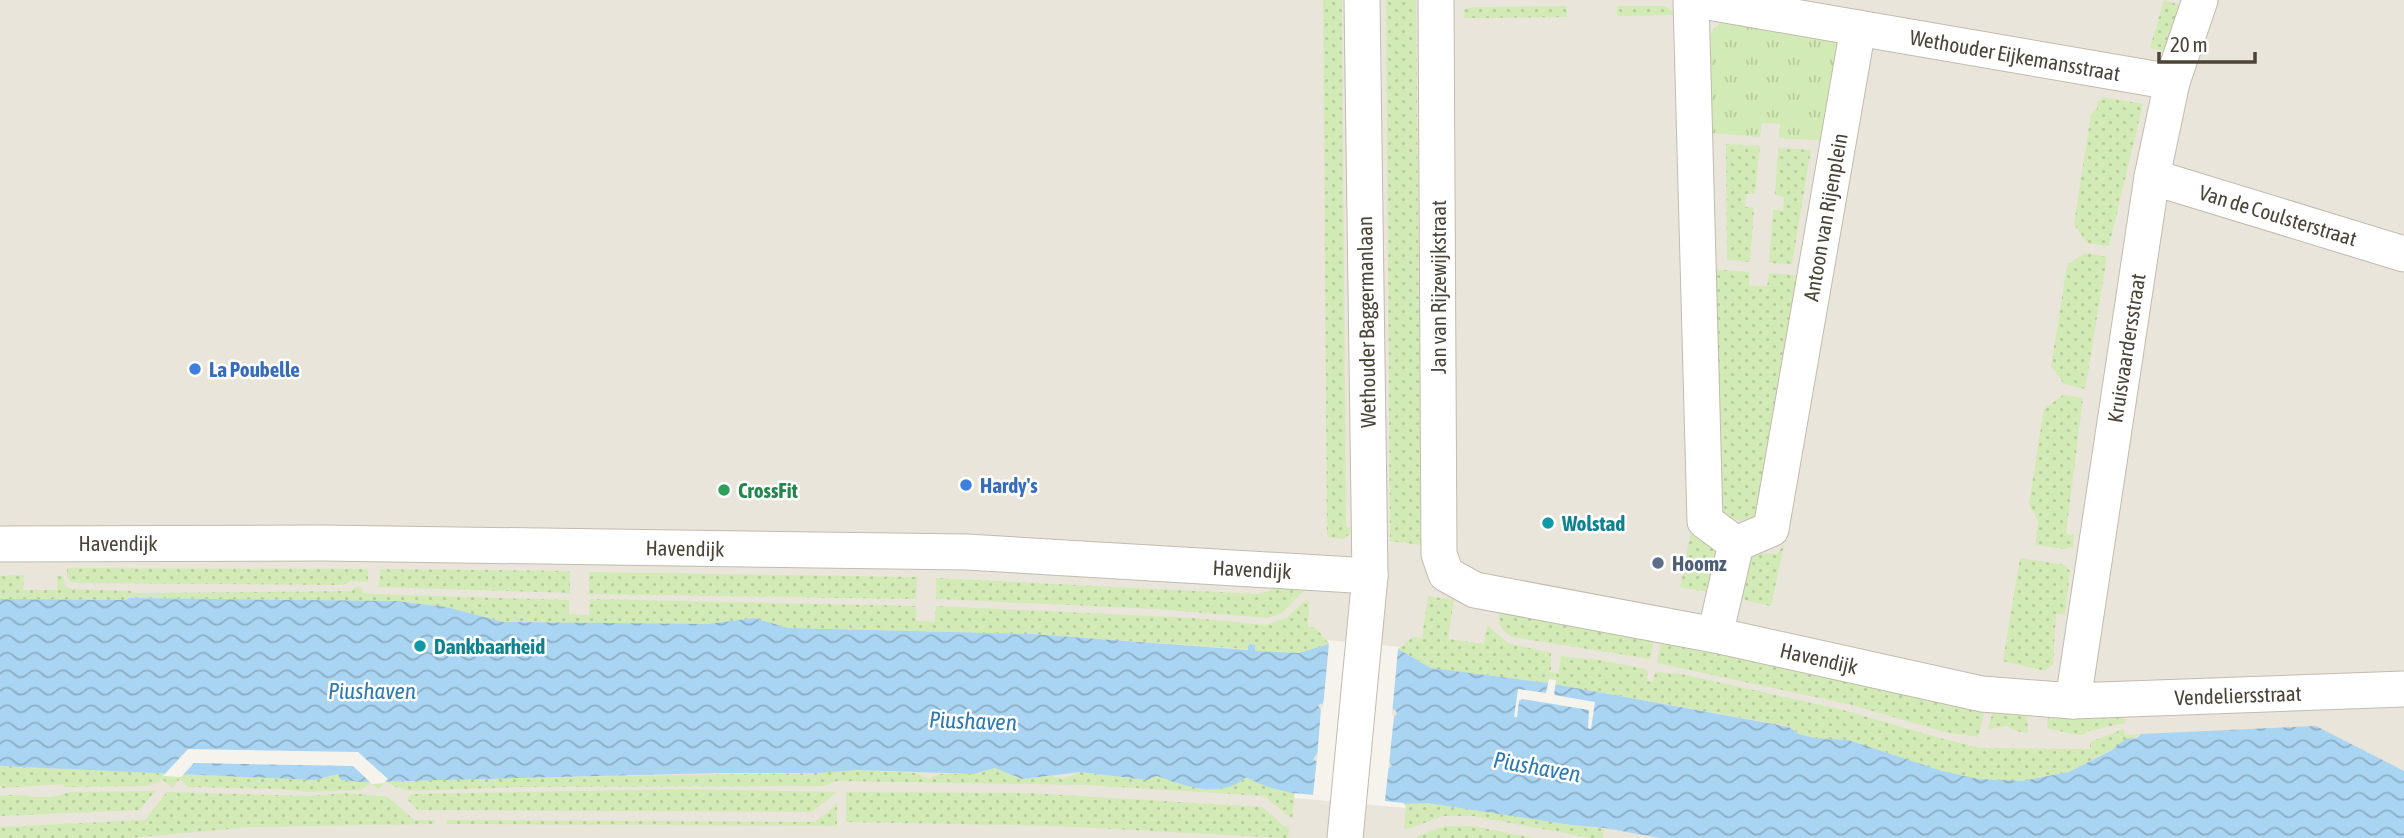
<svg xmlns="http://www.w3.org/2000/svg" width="2404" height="838" viewBox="0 0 2404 838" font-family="'Asap Condensed',sans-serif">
  <defs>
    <pattern id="grass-dots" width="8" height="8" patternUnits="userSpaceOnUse" patternTransform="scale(1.75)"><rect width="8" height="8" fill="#d2eab5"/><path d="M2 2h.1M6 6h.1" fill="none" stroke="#b6ca9c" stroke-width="1.8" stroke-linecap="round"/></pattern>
    <pattern id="park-tufts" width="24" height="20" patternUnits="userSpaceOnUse" patternTransform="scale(1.75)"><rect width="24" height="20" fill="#d2eab5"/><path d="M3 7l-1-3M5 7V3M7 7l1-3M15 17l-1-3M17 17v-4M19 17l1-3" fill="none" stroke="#b6ca9c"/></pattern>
    <pattern id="water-waves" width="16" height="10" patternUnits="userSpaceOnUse" patternTransform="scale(1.75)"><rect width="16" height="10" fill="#a9d4f2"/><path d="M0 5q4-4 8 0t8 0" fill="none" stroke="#8caec5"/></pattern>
  </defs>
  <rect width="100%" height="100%" fill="#f6f3ec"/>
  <rect fill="#eae5da" x="0" y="0" width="2404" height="838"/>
  <g fill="url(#grass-dots)">
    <polygon points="1323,0 1342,0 1346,527 1351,528 1351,532 1344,539 1327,537"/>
    <polygon points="1386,0 1416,0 1421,545 1390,541"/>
    <polygon points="2164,0 2180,5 2171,53 2150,48"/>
    <polygon points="1567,6 1567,17 1464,18 1464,9 1474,7"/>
    <polygon points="1617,6 1664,6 1680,15 1617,16"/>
    <polygon points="2102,97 2143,104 2109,246 2087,243 2074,224 2091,114 2097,109 2098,102"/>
    <polygon points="1726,144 1760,146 1755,194 1746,194 1745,207 1754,208 1750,262 1727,260"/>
    <polygon points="1778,148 1811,150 1792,264 1769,263 1773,210 1783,210 1784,197 1775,195"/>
    <polygon points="2085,253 2107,257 2085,389 2064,384 2051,366 2067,265"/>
    <path d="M1711,269L1749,272V285L1767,287L1769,273L1807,276L1759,517C1744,522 1735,522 1722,514Z"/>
    <polygon points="2063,395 2083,398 2066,533 2074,535 2073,547 2064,549 2035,545 2038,521 2029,504 2044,409"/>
    <polygon points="1692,527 1698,538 1717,547 1712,593 1680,587"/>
    <polygon points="1784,545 1771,606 1736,598 1748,557 1756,553 1777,554"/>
    <polygon points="2020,558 2065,565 2070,571 2065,615 2056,614 2053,664 2045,671 2003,661"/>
    <polygon points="67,568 368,569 368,582 351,581 343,585 73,583 67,578"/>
    <polygon points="380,569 570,571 570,593 379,587"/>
    <polygon points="589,572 917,577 916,599 589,594"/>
    <polygon points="24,575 23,590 57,590 57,576 63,576 65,586 71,589 131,591 132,593 353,591 353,588 359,587 362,589 363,593 372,594 569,600 569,614 589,615 590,599 916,606 916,621 935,622 936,606 1193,618 1266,625 1286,618 1306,600 1309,601 1308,627 1316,628 1329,644 1300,653 1256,651 1256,652 1247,649 1032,634 788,628 754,618 708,624 503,622 446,607 396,601 130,598 126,600 0,599 0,576"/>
    <polygon points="936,578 1258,594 1267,592 1276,586 1306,589 1282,613 1267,618 1157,609 936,599"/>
    <polygon points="1428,596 1454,600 1448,639 1484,644 1487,625 1508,643 1551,653 1551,671 1548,671 1548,675 1549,672 1558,673 1558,676 1561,656 1599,660 1645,669 1648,672 1647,681 1653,682 1655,672 1681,674 1843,710 1943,739 1980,748 2090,749 2090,742 2124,729 2125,735 2141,734 2069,772 2022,781 1978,779 1942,771 1848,740 1815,738 1799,734 1789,726 1548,683 1431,668 1398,649 1413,637 1422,638"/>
    <path d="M1499,610L1655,634L1650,659L1513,637C1500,631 1498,623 1499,610Z"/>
    <polygon points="1662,636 1985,710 1978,737 1945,732 1852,705 1657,663"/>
    <polygon points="1993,711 2027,716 2028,733 2016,731 2007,726 1988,729"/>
    <path d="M2124,714L2125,723L2088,731L2084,735C2070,736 2061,729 2047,729L2048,716Z"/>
    <polygon points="0,766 315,780 338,774 363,782 387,780 817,773 857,770 915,773 929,779 939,774 973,774 995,768 1022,779 1052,776 1062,779 1081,772 1147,780 1157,776 1186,786 1248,778 1295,794 1292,819 1265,796 1088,785 837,781 823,786 521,787 409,791 393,786 386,781 378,789 371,783 361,790 309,792 279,789 188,787 180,779 172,787 163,780 146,786 64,787 63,784 3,788 0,786"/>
    <polygon points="682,789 837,792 812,812 418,810 407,799 412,794"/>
    <path d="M155,791L140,810L0,816V796C18,793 30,798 48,797C56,797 62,794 71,792Z"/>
    <polygon points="167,792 310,796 349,793 388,797 414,820 435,820 435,824 251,827 130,838 0,838 0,827 145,820"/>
    <polygon points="846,792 1030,793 1262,807 1284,826 1289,827 1288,838 1056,826 846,822"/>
    <polygon points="1427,803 1604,829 1603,838 1591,838 1473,816 1443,816 1408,829 1404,828 1406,808 1403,807 1403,804"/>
    <polygon points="837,804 837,826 446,824 447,820 815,822"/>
    <polygon points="1446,826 1472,826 1534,838 1417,838 1417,836"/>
  </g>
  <polygon fill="url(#park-tufts)" points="1722,21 1837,41 1840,47 1829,141 1779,138 1780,124 1762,123 1760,137 1710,133 1709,45 1712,31"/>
  <path fill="url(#water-waves)" fill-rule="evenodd" d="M130,598L396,601L446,607L503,622L708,624L754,618L788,628L1031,634L1248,650L1249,644L1255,645V651L1299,653L1329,644L1398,649L1431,668L1548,683L1789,727L1799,734L1815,738L1848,740L1942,771L1978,779L2022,781L2069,772L2112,750L2126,739L2137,738L2141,734L2316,726L2404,771V838H1660L1605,828L1572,825L1427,803C1383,806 1286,800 1248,778H1245C1219,799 1185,786 1157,776L1147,780L1081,772L1022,779L995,768L973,774L857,770L817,773H719L363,782L341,780L338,774L315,780L0,766V599L126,600ZM1324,703L1392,709L1396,711L1397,714L1394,717L1321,710L1318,705ZM1317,754L1389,761L1392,766L1388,768L1316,761L1313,759Z"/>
  <g fill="#f6f3ec">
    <polygon points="1327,640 1400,647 1398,649 1392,715 1394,717 1385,801 1404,803 1406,808 1294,798 1295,793 1313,795 1317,758 1388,764 1317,758 1321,709 1323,707 1385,712 1323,707 1329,643"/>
    <polygon points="1549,679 1556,680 1554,695 1595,702 1591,729 1588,728 1589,710 1522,699 1519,701 1517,717 1514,717 1518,689 1546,693"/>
    <polygon points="188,749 358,752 388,779 384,783 372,784 353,766 194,763 181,777 163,776"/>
  </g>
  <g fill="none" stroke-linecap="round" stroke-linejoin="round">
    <defs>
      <g id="minor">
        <polyline points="1436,0 1439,554 1446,574 1475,590 1715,635 1982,694 2073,701 2404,689"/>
        <polyline points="1691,0 1705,521 1736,544 1771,529 1858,28 1697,0"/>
        <polyline points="1858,28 2172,82"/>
        <polyline points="2152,177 2404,254"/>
        <polyline points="0,544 322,543 966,552 1370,576"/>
        <polyline points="1715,635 1736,544"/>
        <polyline points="2073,701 2152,177 2172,82 2200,0"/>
        <polyline points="1345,838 1370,576 1362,0"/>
      </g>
    </defs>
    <use href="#minor" stroke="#c2bbae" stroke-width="37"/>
    <use href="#minor" stroke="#fff" stroke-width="35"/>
  </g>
  <g fill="#3f7fe0" stroke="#fff" stroke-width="2.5">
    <circle cx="195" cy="369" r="7"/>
    <circle cx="966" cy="485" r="7"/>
  </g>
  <circle fill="#2e9e5b" stroke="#fff" stroke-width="2.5" cx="724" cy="490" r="7"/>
  <g fill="#0f9aa8" stroke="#fff" stroke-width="2.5">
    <circle cx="1548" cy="523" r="7"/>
    <circle cx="420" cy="646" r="7"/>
  </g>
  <circle fill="#5c6f8a" stroke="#fff" stroke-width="2.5" cx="1658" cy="563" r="7"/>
  <g text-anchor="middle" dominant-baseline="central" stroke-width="5" stroke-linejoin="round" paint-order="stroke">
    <g font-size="21" fill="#4b4439" stroke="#fff">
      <text transform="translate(2015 55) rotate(10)">Wethouder Eijkemansstraat</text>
      <text transform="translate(2278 215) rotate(17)">Van de Coulsterstraat</text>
      <text transform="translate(1825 217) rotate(-80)">Antoon van Rijenplein</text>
      <text transform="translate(1438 287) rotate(-90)">Jan van Rijzewijkstraat</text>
      <text transform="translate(1366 322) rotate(-91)">Wethouder Baggermanlaan</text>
      <text transform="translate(2126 348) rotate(-81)">Kruisvaardersstraat</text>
      <text x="118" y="543">Havendijk</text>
      <text transform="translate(685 548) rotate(1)">Havendijk</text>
      <text transform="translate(1252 569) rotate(3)">Havendijk</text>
      <text transform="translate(1819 658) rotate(13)">Havendijk</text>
      <text transform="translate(2238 695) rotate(-2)">Vendeliersstraat</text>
    </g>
    <g font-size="21" font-weight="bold" fill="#366cbe" stroke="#fff" text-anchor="start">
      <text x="209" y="369">La Poubelle</text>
      <text x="980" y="485">Hardy's</text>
    </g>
    <g font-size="21" font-weight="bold" fill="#27864d" stroke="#fff" text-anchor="start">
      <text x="738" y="490">CrossFit</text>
    </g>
    <g font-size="21" font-weight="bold" fill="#0d838f" stroke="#fff" text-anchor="start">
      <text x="1562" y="523">Wolstad</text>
      <text x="434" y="646">Dankbaarheid</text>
    </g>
    <g font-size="21" font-weight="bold" fill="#4e5e75" stroke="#fff" text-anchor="start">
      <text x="1672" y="563">Hoomz</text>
    </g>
    <g font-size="23" font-style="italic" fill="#2e7ab2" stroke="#fff">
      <text x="372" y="691">Piushaven</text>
      <text transform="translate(973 721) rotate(2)">Piushaven</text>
      <text transform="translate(1537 767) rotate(10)">Piushaven</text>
    </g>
  </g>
  <path d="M2159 52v10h96v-10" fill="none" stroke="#4b4439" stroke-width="3.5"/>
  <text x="2170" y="52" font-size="21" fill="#4b4439" stroke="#ffffff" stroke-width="5" paint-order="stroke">20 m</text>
</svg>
